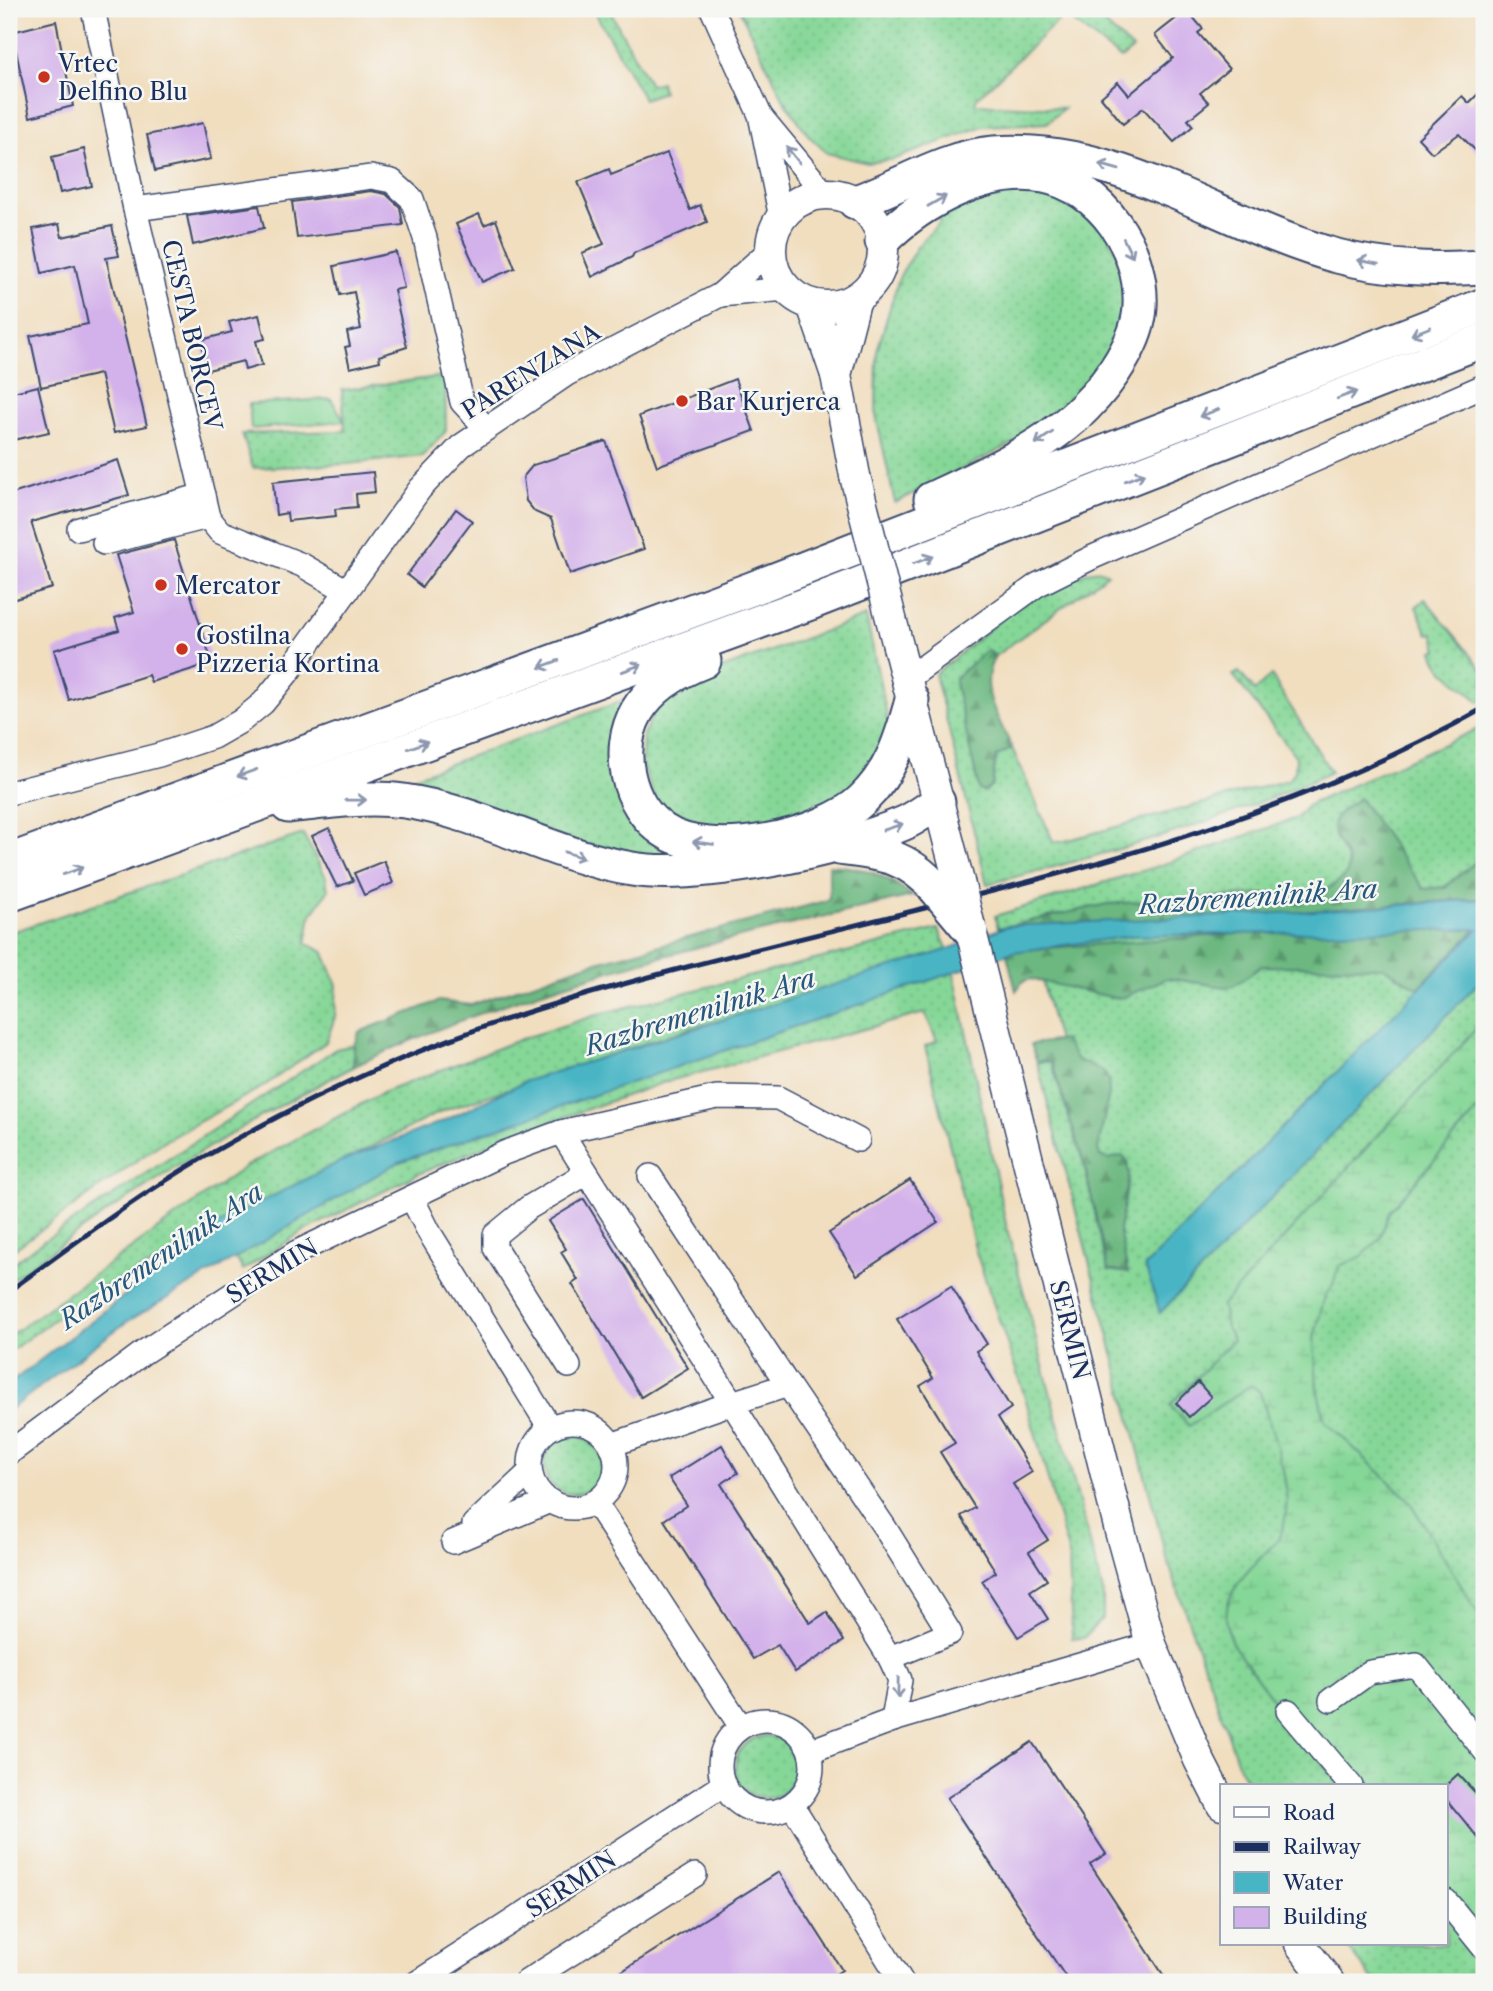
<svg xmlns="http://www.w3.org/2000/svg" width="1493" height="1991" viewBox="0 0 1493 1991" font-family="'Libre Caslon Text',serif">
  <defs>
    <pattern id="grass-dots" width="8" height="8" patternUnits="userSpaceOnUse" patternTransform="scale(1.75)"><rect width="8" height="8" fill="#85d797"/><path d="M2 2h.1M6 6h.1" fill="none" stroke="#72b985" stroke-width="1.8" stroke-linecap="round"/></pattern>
    <pattern id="forest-firs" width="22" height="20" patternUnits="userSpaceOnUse" patternTransform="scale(1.75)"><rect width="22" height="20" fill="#6cb880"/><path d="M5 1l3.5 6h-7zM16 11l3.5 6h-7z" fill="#58966c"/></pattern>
    <pattern id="wetland-marsh" width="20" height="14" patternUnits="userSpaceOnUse" patternTransform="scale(1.75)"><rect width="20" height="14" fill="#85d797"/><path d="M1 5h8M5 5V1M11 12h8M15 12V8" fill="none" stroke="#72b985"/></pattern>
  </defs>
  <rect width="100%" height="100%" fill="#f6f6f2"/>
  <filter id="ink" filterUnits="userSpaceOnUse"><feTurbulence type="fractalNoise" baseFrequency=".0143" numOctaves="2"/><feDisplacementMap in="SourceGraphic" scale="14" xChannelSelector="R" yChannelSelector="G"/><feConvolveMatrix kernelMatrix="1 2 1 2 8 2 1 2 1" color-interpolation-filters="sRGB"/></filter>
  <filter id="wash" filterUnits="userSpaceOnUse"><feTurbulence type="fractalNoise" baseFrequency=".00686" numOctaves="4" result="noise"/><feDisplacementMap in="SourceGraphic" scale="28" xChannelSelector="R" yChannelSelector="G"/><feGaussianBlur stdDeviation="1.57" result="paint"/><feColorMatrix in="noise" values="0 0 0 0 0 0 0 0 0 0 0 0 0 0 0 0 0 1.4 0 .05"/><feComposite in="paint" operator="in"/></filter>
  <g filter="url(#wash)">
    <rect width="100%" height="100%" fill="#f1debf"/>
    <g fill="url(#grass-dots)" stroke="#50837a" stroke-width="2">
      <polygon points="593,9 609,9 650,85 661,82 663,92 644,99"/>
      <polygon points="739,9 1088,9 1133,49 1121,59 1064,15 976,99 975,104 1064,108 1047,123 983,126 895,159 868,163 827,153 809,136 784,100"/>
      <polygon points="1049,190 1104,225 1128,279 1124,328 1093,380 1028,436 895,503 876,416 877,351 899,278 916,248 940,222 938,213 974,192"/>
      <polygon points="445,376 446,431 423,456 348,464 253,468 242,434 345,431 342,390"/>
      <path d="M1099,570L1108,574L995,656L988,650L955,678L992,786L996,757L1012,748L1053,841L1061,842L1288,780L1295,771L1296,757L1233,675L1239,672L1255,691L1271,675L1331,772C1222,823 1104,855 987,884L935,674L1017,606L1087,572Z"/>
      <path d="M1425,599L1484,671V699L1479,702C1463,684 1439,674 1433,651L1438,650L1433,633L1428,634L1416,607Z"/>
      <polygon points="866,616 890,730 857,788 761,828 713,833 674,819 656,801 642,765 643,734 656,710 686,682"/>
      <polygon points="630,698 613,780 693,857 614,855 392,785"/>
      <polygon points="1484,726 1484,1982 1375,1982 1345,1944 1446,1944 1446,1786 1251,1786 1240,1769 1166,1556 1037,1062 1051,1062 1084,1164 1108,1270 1118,1271 1027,923 998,928 995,916 1158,866 1297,818 1308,805"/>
      <polygon points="303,834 326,877 328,891 311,915 306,944 323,951 337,985 335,1017 326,1042 264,1086 164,1141 9,1253 9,933"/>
      <polygon points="938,929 949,952 808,1000 693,1027 442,1111 239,1214 186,1256 180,1252 89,1294 9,1352 9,1336 246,1166 382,1093 521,1039 600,1014"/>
      <polygon points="953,968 1007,1229 1103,1592 1103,1617 1084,1638 1072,1639 1069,1555 1025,1397 976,1252 925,1046 937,1041 925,1013 665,1082 511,1136 418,1174 302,1232 243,1270 230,1248 350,1180 736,1041 808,1022"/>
      <path d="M354,1045L353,1067C233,1128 117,1201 9,1282V1266L39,1244L336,1049Z"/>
      <circle cx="573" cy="1465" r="29"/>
      <circle cx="766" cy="1767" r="31"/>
    </g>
    <g fill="url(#forest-firs)" stroke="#44746f" stroke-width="2">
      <path d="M987,650L995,656C977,689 998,716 1012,748L996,757L992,786L984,792L979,790L955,683V678Z"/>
      <path d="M1359,798L1424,889L1445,887L1484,855V898L1000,935L998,928L1107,904L1324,890C1381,864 1317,843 1337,816C1342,809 1353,803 1359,798Z"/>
      <path d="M829,865C862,867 886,874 912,896C723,941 529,981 353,1067L354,1045L359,1032L439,1001L471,1005L582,966L825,901L829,898Z"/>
      <polygon points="1480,916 1481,924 1418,988 1383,967 1262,966 1233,986 1225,987 1167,978 1124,997 1115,998 1030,979 1023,981 1016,991 1006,951"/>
      <polygon points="1064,1040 1077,1060 1103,1071 1108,1079 1109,1093 1098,1149 1100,1156 1108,1159 1122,1156 1127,1160 1129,1177 1119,1230 1128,1273 1108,1270 1084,1164 1052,1063 1044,1060 1037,1062 1031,1044"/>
    </g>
    <path fill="url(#wetland-marsh)" stroke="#50837a" stroke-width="2" d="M1484,1020V1103L1389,1212L1380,1239L1361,1257L1339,1266L1333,1285L1325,1296L1314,1337L1317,1388L1325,1421L1408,1499L1484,1623V1955L1446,1910V1786H1342L1303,1741L1233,1645C1210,1596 1250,1572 1279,1538C1300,1494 1272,1436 1260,1392L1251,1385L1189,1426L1170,1405L1233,1340L1226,1328L1222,1305Z"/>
    <polygon fill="#85d797" stroke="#50837a" stroke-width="2" points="331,399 345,421 251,429 249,404"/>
    <polygon fill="#48b5c4" stroke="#327291" stroke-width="2" points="1484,899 1484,977 1160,1313 1145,1266 1478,929 1133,936 1013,952 399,1162 125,1323 9,1410 9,1384 218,1224 339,1162 446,1120 526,1081 946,950 1007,926 1298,912"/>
    <g id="blocks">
      <g fill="#d3b1ea">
        <polygon points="1187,10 1203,29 1198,33 1229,69 1200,93 1209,103 1188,120 1193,126 1174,142 1143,108 1123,124 1101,97 1118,82 1129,95 1173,58 1155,35"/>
        <polygon points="56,21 73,106 30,117 12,32"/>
        <polygon points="1484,88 1484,159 1459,134 1432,153 1418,138 1462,96 1469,103"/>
        <polygon points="203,123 211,159 155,171 147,135"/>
        <polygon points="84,149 92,186 60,193 52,157"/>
        <polygon points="667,153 690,210 700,205 707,222 634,253 632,257 592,277 582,253 604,244 578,182 609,169 611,175"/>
        <polygon points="371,191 386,194 400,207 403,225 297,238 292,202"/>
        <polygon points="259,206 264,228 193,245 187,216"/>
        <polygon points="479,214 484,225 496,220 515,268 482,282 456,224"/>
        <polygon points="59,224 62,237 112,226 119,256 106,258 147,426 114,433 100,374 41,387 30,336 88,324 75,265 42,273 33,229"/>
        <polygon points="396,252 404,288 394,290 407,347 379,356 380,361 350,368 345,347 350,346 347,332 361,329 354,292 340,295 334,266"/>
        <polygon points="259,315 265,339 256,341 262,365 245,370 243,361 208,370 201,340 232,332 229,322"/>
        <polygon points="735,379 754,431 657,466 639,416"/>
        <polygon points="38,386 49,432 9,441 9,393"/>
        <polygon points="606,441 644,549 570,574 551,519 535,512 526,501 523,477 533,465"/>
        <polygon points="118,460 129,495 31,522 52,588 9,601 9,495"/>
        <polygon points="373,472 375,492 356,494 357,507 335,509 336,516 288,521 287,513 276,515 273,482"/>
        <polygon points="456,509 472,521 422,587 407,575"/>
        <polygon points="174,540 212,663 151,682 148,675 69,700 54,650 119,630 115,618 134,612 116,555"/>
        <polygon points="329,828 353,881 337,887 312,836"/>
        <polygon points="384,861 393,883 364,895 354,873"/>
        <polygon points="910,1180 938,1222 857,1275 829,1233"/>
        <polygon points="584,1199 688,1368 641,1397 572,1284 578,1280 561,1252 566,1249 548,1221"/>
        <polygon points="951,1286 987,1344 976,1351 1011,1408 998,1417 1032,1472 1013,1484 1048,1540 1029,1552 1047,1580 1030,1591 1048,1619 1018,1637 982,1581 996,1572 961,1516 975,1508 940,1452 955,1443 920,1386 933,1378 897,1319"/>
        <polygon points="1198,1382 1211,1397 1189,1417 1176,1403"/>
        <polygon points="722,1445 738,1473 721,1484 810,1623 827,1612 844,1641 795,1672 778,1645 753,1659 664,1520 687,1505 669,1478"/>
        <polygon points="1032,1742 1106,1854 1090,1864 1168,1982 1069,1982 947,1798"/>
        <polygon points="1458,1774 1484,1802 1484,1845 1446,1799 1446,1785"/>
        <polygon points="779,1872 842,1970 823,1982 605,1982"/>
      </g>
    </g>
  </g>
  <g filter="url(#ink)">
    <use href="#blocks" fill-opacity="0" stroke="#3b496d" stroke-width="2"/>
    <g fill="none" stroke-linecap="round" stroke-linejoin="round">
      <defs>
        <g id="minor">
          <polyline points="93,9 135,209 208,517 220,532 302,565 347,591"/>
          <polyline points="712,9 760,115 781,218"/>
          <polyline points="762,118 825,194"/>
          <polyline points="135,209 371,177 392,181 412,199 425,238 462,402 485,427"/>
          <polyline points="720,295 786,289"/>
          <polyline points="79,529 203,495"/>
          <polyline points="104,543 208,517"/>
          <polyline points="907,679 1037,585 1093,557 1484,386"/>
          <polyline points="9,793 159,755 213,737 241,721 263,703 289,671 420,489 461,446 567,374 720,295 770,250"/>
          <polyline points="561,1132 732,1403 788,1385 885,1528 950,1633 890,1658"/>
          <polyline points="650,1176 788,1385"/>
          <polyline points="412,1198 429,1232 550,1428"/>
          <polyline points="569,1366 495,1248 495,1235 528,1208 585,1174"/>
          <circle cx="573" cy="1465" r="43"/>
          <polyline points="611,1445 732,1403 890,1658 900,1680 893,1720"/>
          <polyline points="9,1453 144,1352 297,1252 504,1153 561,1132 717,1097 778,1098 858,1140"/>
          <polyline points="595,1502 741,1727"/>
          <polyline points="474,1524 530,1472"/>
          <polyline points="453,1542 550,1501"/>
          <polyline points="1331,1700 1370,1672 1416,1665 1484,1750"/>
          <polyline points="1288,1711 1351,1786"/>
          <circle cx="766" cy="1766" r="46"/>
          <polyline points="810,1751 893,1720 1151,1644"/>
          <polyline points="792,1805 902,1982"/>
          <polyline points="1446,1901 1484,1948"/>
          <polyline points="418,1982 723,1785"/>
          <polyline points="526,1982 695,1875"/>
        </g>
        <g id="major">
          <circle cx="827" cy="250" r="56"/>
          <polyline points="812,305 836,375 855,476"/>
          <polyline points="836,375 856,298"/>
          <polyline points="899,650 959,882"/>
          <polyline points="971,931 1120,1531 1151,1644 1199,1760 1222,1805"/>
          <polyline points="1300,1944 1329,1982"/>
        </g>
        <g id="highway">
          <path d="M855,202C902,186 943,157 994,153C1120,144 1221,225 1337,256C1386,269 1434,270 1484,267"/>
          <path d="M882,241C921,201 987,166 1044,176C1101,187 1143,249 1140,306C1139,341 1109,383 1085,407C1045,448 983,475 931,499"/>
          <path d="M704,661C678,671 652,686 637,711C615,749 627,805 663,830C708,862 825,837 863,799C892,771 902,737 912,700"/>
          <path d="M288,806C326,802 366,796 404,801C483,812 553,856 632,869C697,880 841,850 902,824C915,819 927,809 938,802"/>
          <path d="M839,848C880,853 906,855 935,888"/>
          <polyline points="9,861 751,589 1484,305"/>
          <polyline points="9,895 813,602 1484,340"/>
        </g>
      </defs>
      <use href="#minor" stroke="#3b496d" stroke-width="26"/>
      <use href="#major" stroke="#3b496d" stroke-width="33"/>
      <use href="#highway" stroke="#3b496d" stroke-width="37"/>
      <use href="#minor" stroke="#fff" stroke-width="23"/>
      <use href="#major" stroke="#fff" stroke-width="30"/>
      <use href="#highway" stroke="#fff" stroke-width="33"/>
      <path stroke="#1b2f5e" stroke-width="5" d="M9,1291C71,1246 134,1198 201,1159C306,1098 421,1045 538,1009C854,911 1192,874 1484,708"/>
      <defs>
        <g id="major-bridge">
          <polyline points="855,476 899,650"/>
          <polyline points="959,882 971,931"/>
        </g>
        <polyline id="highway-bridge" points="935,888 971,931"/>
      </defs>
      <use href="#major-bridge" stroke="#3b496d" stroke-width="33" stroke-linecap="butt"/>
      <use href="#highway-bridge" stroke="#3b496d" stroke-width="37" stroke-linecap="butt"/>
      <use href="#major-bridge" stroke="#fff" stroke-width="30"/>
      <use href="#highway-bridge" stroke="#fff" stroke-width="33"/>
    </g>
    <defs><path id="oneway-shaft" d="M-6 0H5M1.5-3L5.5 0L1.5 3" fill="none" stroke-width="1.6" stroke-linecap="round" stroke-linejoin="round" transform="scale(1.75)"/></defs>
    <g stroke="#8d97ae">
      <use href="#oneway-shaft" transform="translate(793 155) rotate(-129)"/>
      <use href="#oneway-shaft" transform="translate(1109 167) rotate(-164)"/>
      <use href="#oneway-shaft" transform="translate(937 201) rotate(-30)"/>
      <use href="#oneway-shaft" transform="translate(1128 248) rotate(64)"/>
      <use href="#oneway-shaft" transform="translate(1368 262) rotate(-169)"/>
      <use href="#oneway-shaft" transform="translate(1421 331) rotate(158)"/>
      <use href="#oneway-shaft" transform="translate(1347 395) rotate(-21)"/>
      <use href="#oneway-shaft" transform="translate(1209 413) rotate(159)"/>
      <use href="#oneway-shaft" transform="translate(1044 438) rotate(146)"/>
      <use href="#oneway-shaft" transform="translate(1135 477) rotate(-21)"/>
      <use href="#oneway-shaft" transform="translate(923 560) rotate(-21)"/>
      <use href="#oneway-shaft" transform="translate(549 664) rotate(160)"/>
      <use href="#oneway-shaft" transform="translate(632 668) rotate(-20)"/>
      <use href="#oneway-shaft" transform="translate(418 745) rotate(-20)"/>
      <use href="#oneway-shaft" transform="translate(247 773) rotate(160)"/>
      <use href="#oneway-shaft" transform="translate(356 800) rotate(-1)"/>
      <use href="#oneway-shaft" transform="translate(893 827) rotate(-18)"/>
      <use href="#oneway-shaft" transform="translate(703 843) rotate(-172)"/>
      <use href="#oneway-shaft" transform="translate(574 855) rotate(17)"/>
      <use href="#oneway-shaft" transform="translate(73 871) rotate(-20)"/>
      <use href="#oneway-shaft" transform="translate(898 1688) rotate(91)"/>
    </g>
  </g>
  <g fill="#c8321e" stroke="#f6f6f2" stroke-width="2.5">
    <circle cx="44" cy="77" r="7"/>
    <circle cx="682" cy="401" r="7"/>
    <circle cx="161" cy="585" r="7"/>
    <circle cx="182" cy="649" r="7"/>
  </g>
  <g text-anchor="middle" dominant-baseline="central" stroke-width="5" stroke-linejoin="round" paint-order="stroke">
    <g font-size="24" fill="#1b2f5e" stroke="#f6f6f2" text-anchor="start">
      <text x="58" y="63">Vrtec<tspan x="58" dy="28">Delfino Blu</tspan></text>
      <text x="696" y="401">Bar Kurjerca</text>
      <text x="175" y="585">Mercator</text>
      <text x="196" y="635">Gostilna<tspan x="196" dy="28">Pizzeria Kortina</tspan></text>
    </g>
    <g font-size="24" fill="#1b2f5e" stroke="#f6f6f2">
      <text transform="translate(192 335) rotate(77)">CESTA BORCEV</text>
      <text transform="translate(531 371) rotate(-32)">PARENZANA</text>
      <text transform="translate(272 1271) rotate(-31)">SERMIN</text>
      <text transform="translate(1070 1330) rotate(76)">SERMIN</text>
      <text transform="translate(571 1884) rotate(-33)">SERMIN</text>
    </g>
    <g font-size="26" font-style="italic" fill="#28577d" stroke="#f6f6f2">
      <text transform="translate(1258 897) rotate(-4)">Razbremenilnik Ara</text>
      <text transform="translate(700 1012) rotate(-17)">Razbremenilnik Ara</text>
      <text transform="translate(161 1256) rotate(-34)">Razbremenilnik Ara</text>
    </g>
  </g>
  <rect width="1493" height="1991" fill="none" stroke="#f6f6f2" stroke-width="35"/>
  <rect x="1220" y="1784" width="228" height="161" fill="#f6f6f2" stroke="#9ea6b7" stroke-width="2"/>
  <rect x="1234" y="1807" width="35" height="10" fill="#ffffff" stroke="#9ea6b7" stroke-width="2"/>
  <text x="1283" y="1820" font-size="21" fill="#1b2f5e">Road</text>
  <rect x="1234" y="1842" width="35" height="10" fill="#1b2f5e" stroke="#9ea6b7" stroke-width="2"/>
  <text x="1283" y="1854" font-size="21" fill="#1b2f5e">Railway</text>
  <rect x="1234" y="1872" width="35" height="21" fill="#48b5c4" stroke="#9ea6b7" stroke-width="2"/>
  <text x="1283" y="1890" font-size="21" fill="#1b2f5e">Water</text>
  <rect x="1234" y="1907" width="35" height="21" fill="#d3b1ea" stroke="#9ea6b7" stroke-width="2"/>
  <text x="1283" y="1924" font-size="21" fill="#1b2f5e">Building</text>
</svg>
